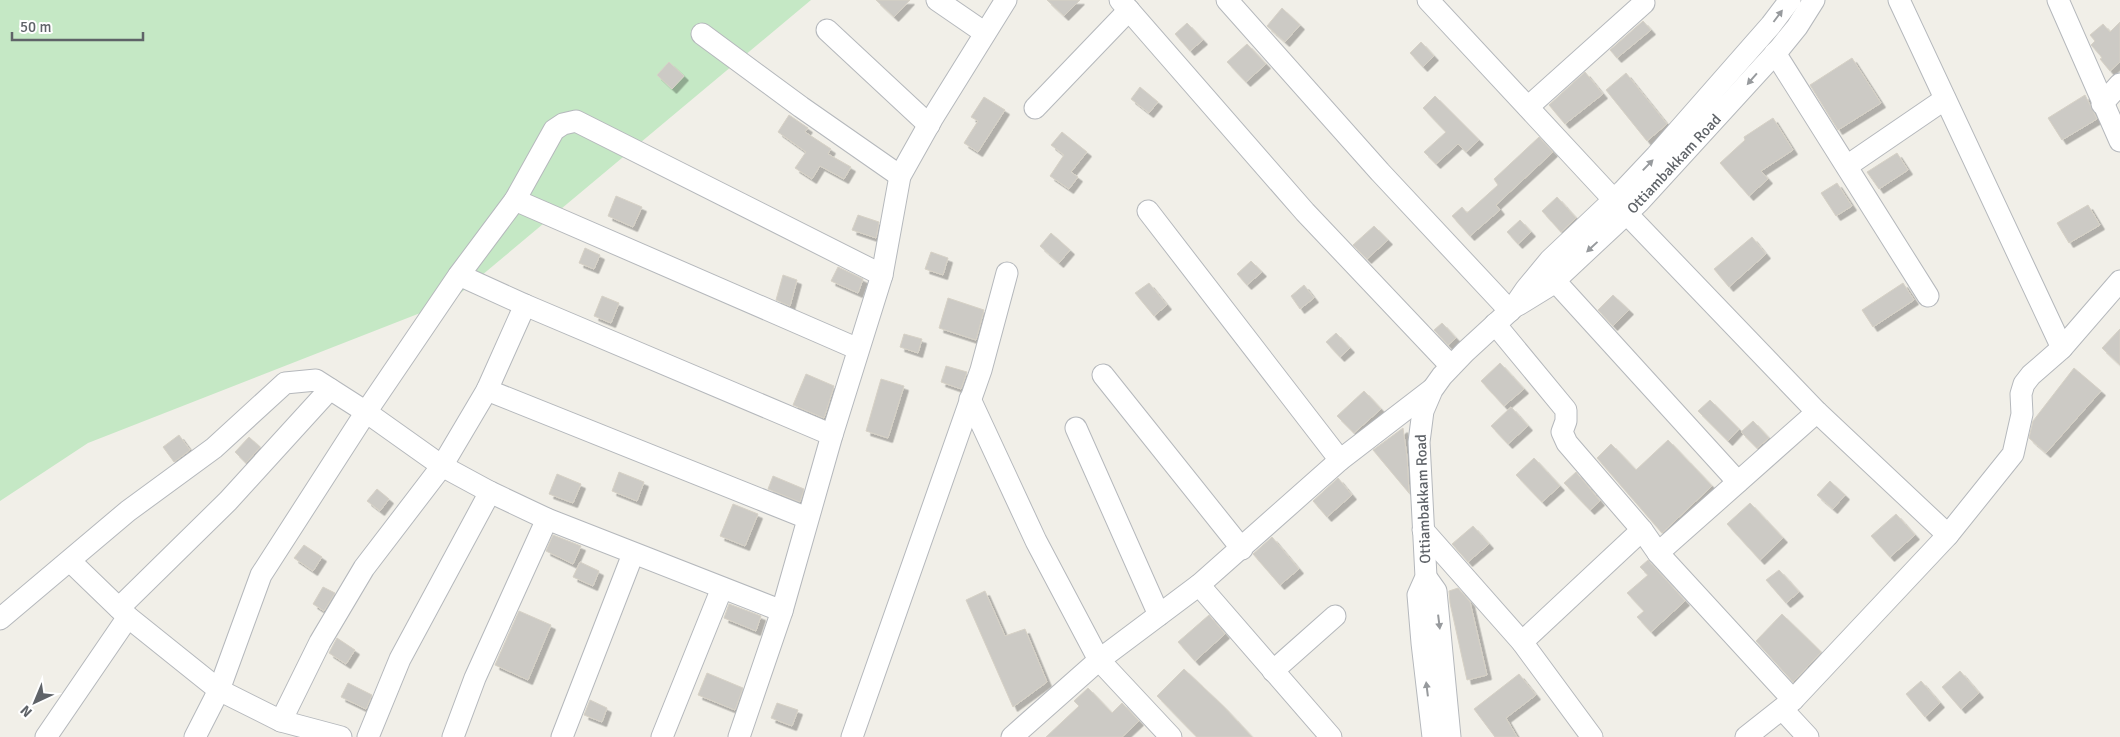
<svg xmlns="http://www.w3.org/2000/svg" width="2120" height="737" viewBox="0 0 2120 737" font-family="Signika,sans-serif">
  <defs>
    <filter id="shadow"><feDropShadow dx="4.5" dy="4.5" stdDeviation="0" flood-color="#0004"/></filter>
  </defs>
  <rect width="100%" height="100%" fill="#f1efe8"/>
  <polygon fill="#c5e8c5" points="0,0 811,0 451,301 88,443 0,501"/>
  <g fill="#cccac5" stroke="#d6d1c6" filter="url(#shadow)">
    <polygon points="876,0 910,0 894,17"/>
    <polygon points="1047,0 1080,0 1064,16"/>
    <polygon points="1282,8 1300,25 1285,42 1267,26"/>
    <polygon points="1643,21 1651,30 1617,58 1610,50"/>
    <polygon points="2120,22 2120,62 2110,71 2100,59 2102,58 2100,55 2091,45 2095,41 2090,35 2103,24 2110,32"/>
    <polygon points="1187,23 1203,40 1190,51 1175,34"/>
    <polygon points="1421,42 1434,56 1423,67 1410,53"/>
    <polygon points="1247,44 1266,64 1246,82 1227,62"/>
    <polygon points="1852,58 1881,103 1838,130 1810,85"/>
    <polygon points="669,62 684,76 672,89 657,75"/>
    <polygon points="1585,72 1603,94 1565,124 1549,105"/>
    <polygon points="1626,73 1667,124 1647,141 1606,90"/>
    <polygon points="1140,87 1158,102 1149,113 1131,99"/>
    <polygon points="2085,95 2097,119 2062,140 2048,118"/>
    <polygon points="1435,96 1479,140 1466,152 1458,144 1436,164 1424,152 1446,132 1423,108"/>
    <polygon points="984,97 1005,110 978,152 964,143 978,121 971,117"/>
    <polygon points="789,115 808,128 805,132 831,149 828,154 851,167 844,179 820,166 812,179 795,168 806,152 778,132"/>
    <polygon points="1773,118 1793,150 1761,171 1768,179 1749,196 1720,163 1745,140 1744,137"/>
    <polygon points="1062,132 1087,152 1071,172 1078,177 1069,189 1050,176 1064,155 1051,145"/>
    <polygon points="1539,137 1553,152 1496,205 1500,210 1470,236 1452,216 1462,207 1467,213 1498,185 1494,179"/>
    <polygon points="1897,153 1908,170 1879,189 1867,172"/>
    <polygon points="1837,183 1852,206 1836,216 1821,193"/>
    <polygon points="616,196 642,207 633,227 608,216"/>
    <polygon points="1557,197 1576,218 1561,232 1542,211"/>
    <polygon points="2088,205 2100,225 2069,243 2057,223"/>
    <polygon points="858,215 879,222 876,238 852,230"/>
    <polygon points="1520,220 1531,232 1518,244 1507,232"/>
    <polygon points="1374,226 1388,240 1367,259 1353,245"/>
    <polygon points="1051,233 1070,250 1059,263 1040,246"/>
    <polygon points="1752,237 1766,254 1729,287 1714,269"/>
    <polygon points="585,248 600,255 594,269 579,263"/>
    <polygon points="931,252 948,258 943,275 925,269"/>
    <polygon points="1251,261 1262,272 1247,285 1237,274"/>
    <polygon points="838,267 863,279 858,293 831,281"/>
    <polygon points="783,275 797,280 790,306 776,300"/>
    <polygon points="1149,283 1167,305 1154,316 1135,293"/>
    <polygon points="1903,283 1914,300 1873,327 1862,310"/>
    <polygon points="1304,285 1314,298 1300,309 1291,296"/>
    <polygon points="1613,295 1629,310 1613,326 1598,310"/>
    <polygon points="602,296 619,303 611,323 594,316"/>
    <polygon points="948,298 984,310 976,340 939,328"/>
    <polygon points="1442,323 1456,338 1448,345 1434,330"/>
    <polygon points="2120,329 2120,365 2102,348"/>
    <polygon points="1336,333 1350,348 1340,357 1326,342"/>
    <polygon points="904,334 922,339 918,353 900,347"/>
    <polygon points="1500,363 1524,389 1504,406 1481,381"/>
    <polygon points="946,366 967,372 961,389 941,382"/>
    <polygon points="2074,368 2101,391 2046,453 2029,438 2033,421"/>
    <polygon points="806,374 834,386 824,418 793,405"/>
    <polygon points="881,379 904,386 888,438 866,431"/>
    <polygon points="1364,391 1381,409 1354,433 1337,416"/>
    <polygon points="1710,400 1739,429 1728,441 1698,411"/>
    <polygon points="1511,407 1528,426 1508,444 1491,426"/>
    <polygon points="1753,421 1769,438 1757,448 1741,432"/>
    <polygon points="1403,428 1407,457 1409,493 1373,450"/>
    <polygon points="179,435 190,450 174,462 163,447"/>
    <polygon points="249,437 260,447 246,463 235,452"/>
    <polygon points="1668,440 1712,486 1662,533 1597,458 1611,444 1636,470"/>
    <polygon points="1534,458 1560,486 1542,502 1516,475"/>
    <polygon points="619,472 644,482 637,501 612,491"/>
    <polygon points="1576,472 1600,501 1590,510 1564,483"/>
    <polygon points="557,474 581,484 573,503 549,494"/>
    <polygon points="773,476 804,489 800,502 768,489"/>
    <polygon points="1338,478 1352,495 1327,517 1313,501"/>
    <polygon points="1830,481 1845,495 1833,509 1817,495"/>
    <polygon points="377,489 389,499 380,511 367,501"/>
    <polygon points="1750,503 1783,538 1760,560 1727,524"/>
    <polygon points="733,504 758,514 745,546 720,536"/>
    <polygon points="1896,514 1915,535 1890,557 1871,536"/>
    <polygon points="1473,526 1489,544 1468,562 1452,544"/>
    <polygon points="553,535 581,546 573,564 546,551"/>
    <polygon points="1272,537 1299,569 1280,585 1253,554"/>
    <polygon points="304,545 322,557 313,571 294,558"/>
    <polygon points="1648,560 1685,601 1651,632 1637,617 1644,611 1627,593 1648,575 1640,567"/>
    <polygon points="580,562 599,571 593,586 573,577"/>
    <polygon points="1779,570 1799,592 1786,603 1766,580"/>
    <polygon points="323,587 335,593 324,611 313,604"/>
    <polygon points="1458,588 1470,602 1487,675 1467,680 1450,603 1449,591"/>
    <polygon points="985,591 1005,636 1025,629 1047,682 1013,707 966,600"/>
    <polygon points="729,604 761,616 756,631 724,618"/>
    <polygon points="519,611 551,625 528,680 495,665"/>
    <polygon points="1782,614 1821,652 1793,682 1756,641"/>
    <polygon points="1209,615 1225,634 1195,661 1178,642"/>
    <polygon points="337,638 355,650 346,664 329,653"/>
    <polygon points="1184,669 1222,705 1252,737 1197,737 1157,696"/>
    <polygon points="1960,671 1979,693 1961,709 1942,687"/>
    <polygon points="707,673 743,688 735,710 698,695"/>
    <polygon points="1519,674 1536,695 1506,718 1517,737 1495,737 1474,709"/>
    <polygon points="1921,681 1940,703 1925,717 1906,694"/>
    <polygon points="348,683 372,695 366,709 341,697"/>
    <polygon points="1088,688 1112,713 1122,703 1139,721 1122,737 1046,737 1079,706 1074,701"/>
    <polygon points="590,700 607,708 602,722 584,715"/>
    <polygon points="777,703 798,710 792,726 771,718"/>
  </g>
  <g fill="none" stroke-linecap="round" stroke-linejoin="round">
    <defs>
      <g id="minor">
        <polyline points="937,0 985,33"/>
        <polyline points="1120,0 1305,212 1451,366"/>
        <polyline points="1227,0 1380,172 1510,311"/>
        <polyline points="1428,0 1614,200"/>
        <polyline points="1899,0 2062,348"/>
        <polyline points="2058,0 2120,141"/>
        <polyline points="827,30 929,125"/>
        <polyline points="702,34 801,107 900,176"/>
        <polyline points="1775,53 1928,296"/>
        <polyline points="2102,104 2120,84"/>
        <polyline points="1528,107 1644,3"/>
        <polyline points="1035,108 1129,10"/>
        <polyline points="1847,166 1945,99"/>
        <polyline points="515,200 858,349"/>
        <polyline points="1148,211 1340,460"/>
        <polyline points="1627,214 1817,412 1948,535 1793,700 1746,737"/>
        <polyline points="459,275 525,305 832,435"/>
        <polyline points="1555,281 1738,482"/>
        <polyline points="1518,305 1549,286 1640,201 1780,48 1797,27 1814,0"/>
        <polyline points="1495,324 1566,410 1566,421 1562,432 1567,443 1642,530 1658,553 1793,700"/>
        <polyline points="1103,375 1242,549"/>
        <polyline points="487,390 807,518"/>
        <polyline points="970,399 1036,541 1099,660 1171,737"/>
        <polyline points="1076,428 1159,615"/>
        <polyline points="1423,530 1522,642 1592,737"/>
        <polyline points="1948,535 2013,454 2022,414 2021,394 2024,384 2031,375 2062,348 2120,281"/>
        <polyline points="1658,553 1817,412"/>
        <polyline points="70,561 128,617 219,690 281,721 341,737"/>
        <polyline points="1426,577 1436,591 1450,737"/>
        <polyline points="1199,585 1331,737"/>
        <polyline points="119,608 228,501 330,389"/>
        <polyline points="0,619 128,511 214,448 285,383 316,380 366,412 442,466 490,492 547,519 782,611"/>
        <polyline points="1522,642 1642,530"/>
        <polyline points="1273,671 1335,616"/>
        <polyline points="1782,709 1808,737"/>
        <polyline points="281,721 320,642 364,568 442,466 487,390 525,305"/>
        <polyline points="46,737 128,617"/>
        <polyline points="195,737 219,690 261,575 366,412 459,275 515,200 554,130 563,124 576,121 882,275"/>
        <polyline points="368,737 400,659 490,492"/>
        <polyline points="453,737 475,678 547,519"/>
        <polyline points="562,737 633,554"/>
        <polyline points="662,737 722,588"/>
        <polyline points="739,737 782,611 832,435 882,275 900,176 932,119 1006,0"/>
        <polyline points="852,737 981,370 1007,273"/>
        <polyline points="1012,737 1099,660 1199,585 1340,460 1431,390"/>
        <polyline points="1433,737 1422,643 1418,595 1426,577 1419,442 1423,411 1432,390 1442,376 1465,352 1513,308 1526,289 1550,260 1623,191 1656,156 1771,25 1790,0"/>
      </g>
    </defs>
    <use href="#minor" stroke="#b5b8bc" stroke-width="23"/>
    <use href="#minor" stroke="#fff" stroke-width="21"/>
  </g>
  <defs><path id="oneway-solid" d="M-6-.8H1V-3.2L6.5 0L1 3.2V.8H-6Z" transform="scale(1.25)"/></defs>
  <g fill="#979a9d">
    <use href="#oneway-solid" transform="translate(1778 16) rotate(-53)"/>
    <use href="#oneway-solid" transform="translate(1752 79) rotate(131)"/>
    <use href="#oneway-solid" transform="translate(1648 165) rotate(-46)"/>
    <use href="#oneway-solid" transform="translate(1592 247) rotate(137)"/>
    <use href="#oneway-solid" transform="translate(1439 622) rotate(83)"/>
    <use href="#oneway-solid" transform="translate(1427 689) rotate(-97)"/>
  </g>
  <g text-anchor="middle" dominant-baseline="central" stroke-width="4" stroke-linejoin="round" paint-order="stroke">
    <g font-size="15" fill="#5f6368" stroke="#fff">
      <text transform="translate(1674 164) rotate(-47)">Ottiambakkam Road</text>
      <text transform="translate(1423 499) rotate(-92)">Ottiambakkam Road</text>
    </g>
  </g>
  <g transform="translate(35 702) rotate(224)" stroke="#ffffff" stroke-width="4" paint-order="stroke">
  <path d="M0-4L9 19L0 12L-9 19Z" fill="#5f6368"/>
  <text y="-8" font-size="14" font-weight="bold" text-anchor="middle" fill="#5f6368">N</text>
  </g>
  <path d="M12 32v8h131v-8" fill="none" stroke="#5f6368" stroke-width="2.5"/>
  <text x="20" y="32" font-size="15" fill="#5f6368" stroke="#ffffff" stroke-width="4" paint-order="stroke">50 m</text>
</svg>
